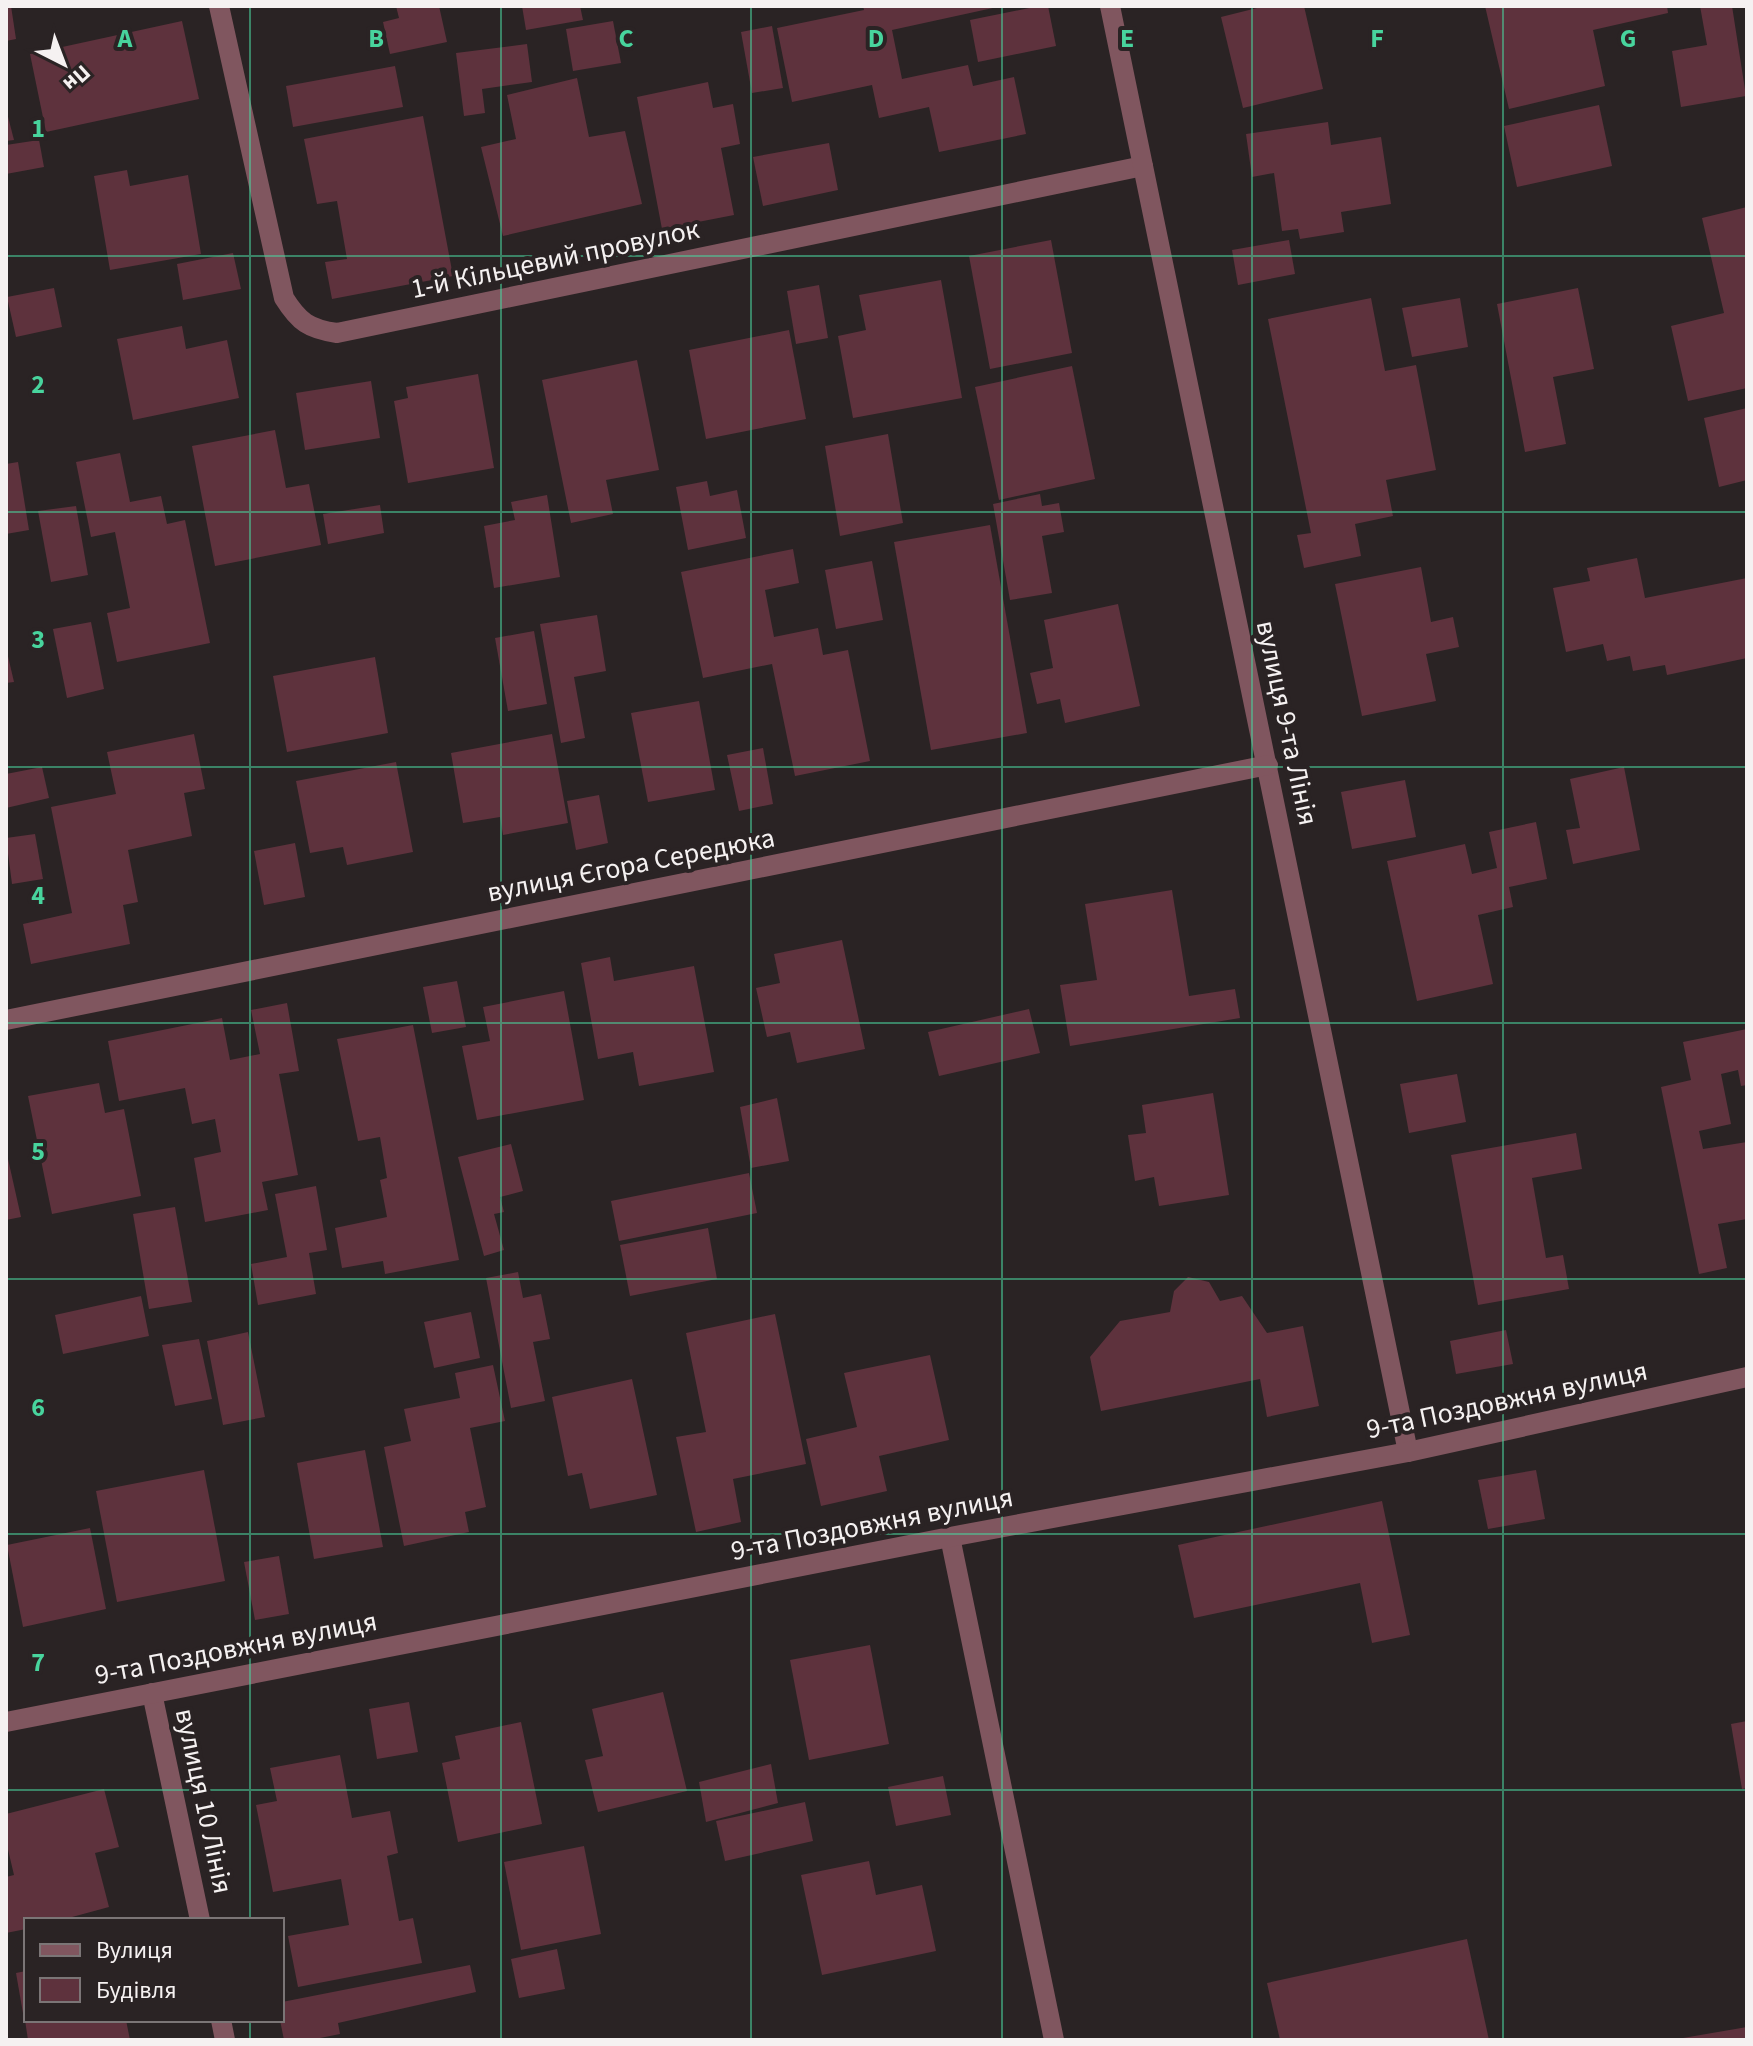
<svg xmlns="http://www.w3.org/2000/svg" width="1753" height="2046" viewBox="0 0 1753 2046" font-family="'Source Sans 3',sans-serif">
  <rect width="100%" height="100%" fill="#2a2324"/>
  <g fill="#5e323d">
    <polygon points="6,6 11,6 16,39 6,41"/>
    <polygon points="396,6 439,6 447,42 390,54 383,22 399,18"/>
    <polygon points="522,6 580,6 583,20 526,30"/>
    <polygon points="863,6 1002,6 892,30 902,79 968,65 973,86 1014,77 1026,134 939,152 929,107 879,118 872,85 792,102 777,28 864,10"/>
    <polygon points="1039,6 1048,6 1056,46 978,62 970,20"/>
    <polygon points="1265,6 1304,6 1323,89 1243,108 1221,17"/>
    <polygon points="1485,6 1667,6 1668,13 1593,30 1605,86 1509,109"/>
    <polygon points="1700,6 1732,6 1746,96 1681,107 1672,51 1707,45"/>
    <polygon points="182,21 199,99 46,132 30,54"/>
    <polygon points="613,21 621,63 573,71 566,29"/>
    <polygon points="772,26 783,88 752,93 741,32"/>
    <polygon points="527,44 532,82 482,89 485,113 464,116 456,53"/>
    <polygon points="395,66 403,107 293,127 286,86"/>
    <polygon points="577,78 589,137 625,131 642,204 503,236 481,147 516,139 507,95"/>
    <polygon points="708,82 713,108 733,104 740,144 721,148 734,215 662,229 637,97"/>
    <polygon points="1599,105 1612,166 1517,187 1504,126"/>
    <polygon points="6,109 14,140 6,141"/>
    <polygon points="423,116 453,276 332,299 325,262 347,259 337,201 317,204 304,139"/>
    <polygon points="1328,122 1331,145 1381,137 1391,204 1341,212 1344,232 1300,239 1298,229 1282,231 1274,173 1252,177 1246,134"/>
    <polygon points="39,140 44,167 6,174 6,145"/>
    <polygon points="829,143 838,190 763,206 753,157"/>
    <polygon points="127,170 130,186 188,175 201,254 110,270 94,176"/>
    <polygon points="1747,207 1747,388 1688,401 1671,326 1724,313 1702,218"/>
    <polygon points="1051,240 1072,353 990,369 969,256"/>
    <polygon points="1289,240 1295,274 1238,285 1232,250"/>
    <polygon points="233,253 241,289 183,300 177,264"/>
    <polygon points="941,280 962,398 853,418 838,336 866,330 859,295"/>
    <polygon points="819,285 828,338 796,344 787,291"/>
    <polygon points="54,288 62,327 16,337 7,297"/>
    <polygon points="1578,288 1594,369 1553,377 1566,444 1525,452 1497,304"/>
    <polygon points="1371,298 1385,371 1416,365 1436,470 1386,480 1393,516 1355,524 1361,556 1304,568 1297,535 1311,533 1268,319"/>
    <polygon points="1460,298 1468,347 1412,357 1402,308"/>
    <polygon points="182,326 186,349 227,340 239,398 133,420 117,339"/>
    <polygon points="789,330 806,419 706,439 689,350"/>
    <polygon points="637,360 659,470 606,480 613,514 571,523 542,380"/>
    <polygon points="1072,366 1095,479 999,500 975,387"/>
    <polygon points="478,374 494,468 408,483 394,401 408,398 406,387"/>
    <polygon points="371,381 380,438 305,450 296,393"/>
    <polygon points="1747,408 1747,480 1719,487 1704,418"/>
    <polygon points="275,430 286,488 309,484 321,545 215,566 192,446"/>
    <polygon points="888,434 903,523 840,536 825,446"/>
    <polygon points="120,453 130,502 161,496 167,524 185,520 210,643 117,662 107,613 130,608 115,532 91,537 76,462"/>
    <polygon points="18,462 29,530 6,534 6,464"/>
    <polygon points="707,481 710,496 737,490 746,538 688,550 676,487"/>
    <polygon points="1040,494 1042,506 1059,503 1064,532 1042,536 1052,593 1010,600 993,504"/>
    <polygon points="547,495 560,577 494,588 484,526 515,520 511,502"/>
    <polygon points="380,505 384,533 328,544 323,514"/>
    <polygon points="76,506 88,575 51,582 38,511"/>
    <polygon points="990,525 1027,733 931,750 894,542"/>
    <polygon points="793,549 799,583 765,590 774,637 818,628 823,655 848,650 870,761 795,776 772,664 703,678 681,572"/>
    <polygon points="1637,558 1645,598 1747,578 1747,658 1667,675 1665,665 1633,671 1630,656 1607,661 1603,644 1566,652 1553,588 1590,581 1587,568"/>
    <polygon points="872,561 883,620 836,629 825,570"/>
    <polygon points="1421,567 1431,622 1453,617 1459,647 1426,654 1436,701 1362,716 1335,584"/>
    <polygon points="1118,604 1140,706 1065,723 1060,699 1037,704 1030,673 1053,668 1044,620"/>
    <polygon points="597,615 606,671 574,677 585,738 561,743 540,624"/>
    <polygon points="91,622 104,689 67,698 53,629"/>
    <polygon points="534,631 547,704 508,711 495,638"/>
    <polygon points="7,652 14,682 6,683 6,653"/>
    <polygon points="375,657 388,733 287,752 273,676"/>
    <polygon points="699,701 715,790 648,802 631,713"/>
    <polygon points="194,734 205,789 184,793 192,836 128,850 138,902 123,905 130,944 31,964 23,924 72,913 51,807 116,794 107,752"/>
    <polygon points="552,734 568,823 503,835 500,817 463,823 451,753"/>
    <polygon points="763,748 773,804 739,811 727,755"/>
    <polygon points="396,762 413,852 347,865 343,847 310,853 296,781"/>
    <polygon points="42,767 49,798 6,808 6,774"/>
    <polygon points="1624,767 1640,850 1573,864 1566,830 1580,828 1570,779"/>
    <polygon points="1405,780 1416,837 1352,849 1341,792"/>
    <polygon points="599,795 608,843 576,850 567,801"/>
    <polygon points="1536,822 1547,879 1509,887 1513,907 1478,915 1493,984 1417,1001 1387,861 1465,844 1472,874 1497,868 1489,832"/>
    <polygon points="35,834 43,879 12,884 6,838"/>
    <polygon points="295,843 305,897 264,905 254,851"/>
    <polygon points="1172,890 1189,996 1235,989 1240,1018 1070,1046 1060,985 1097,980 1085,904"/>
    <polygon points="842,940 865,1049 797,1063 790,1032 767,1037 756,988 780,983 774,954"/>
    <polygon points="610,957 614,981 694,966 714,1072 639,1086 633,1052 598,1059 581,963"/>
    <polygon points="457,981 466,1027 432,1033 423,987"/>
    <polygon points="564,991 584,1100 477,1120 462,1046 490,1041 483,1007"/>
    <polygon points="287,1003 299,1071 279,1074 298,1175 262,1182 268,1210 205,1222 194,1158 221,1152 215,1119 192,1124 185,1088 119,1101 108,1041 222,1018 230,1060 260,1054 251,1010"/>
    <polygon points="1029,1009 1040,1053 939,1076 928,1032"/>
    <polygon points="413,1025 459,1260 385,1274 383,1261 342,1268 335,1228 387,1217 380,1180 387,1178 380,1137 358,1141 337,1039"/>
    <polygon points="1747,1029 1747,1085 1741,1086 1738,1070 1721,1074 1731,1124 1699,1131 1703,1149 1747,1142 1747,1219 1718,1224 1727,1268 1699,1274 1661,1087 1691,1080 1683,1042"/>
    <polygon points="1457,1074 1466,1122 1409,1133 1400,1084"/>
    <polygon points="99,1083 105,1113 124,1109 141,1196 52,1214 28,1096"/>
    <polygon points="1213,1093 1229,1195 1159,1206 1154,1177 1135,1181 1128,1135 1146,1133 1142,1105"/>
    <polygon points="777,1098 789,1161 751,1168 740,1107"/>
    <polygon points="1576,1133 1582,1169 1532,1178 1546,1258 1563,1255 1569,1289 1478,1305 1451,1155"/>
    <polygon points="511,1144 523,1191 500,1197 504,1212 494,1214 504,1250 484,1256 458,1157"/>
    <polygon points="6,1150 21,1217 6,1220"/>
    <polygon points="749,1173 757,1213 619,1241 611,1201"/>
    <polygon points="316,1186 327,1250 309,1253 316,1294 258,1305 251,1264 287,1257 275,1194"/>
    <polygon points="175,1207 192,1302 149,1309 133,1214"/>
    <polygon points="708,1228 717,1279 630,1296 620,1245"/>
    <polygon points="518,1272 523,1298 541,1294 550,1339 533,1342 545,1401 511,1408 486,1278"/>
    <polygon points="1188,1277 1209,1282 1220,1301 1242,1296 1267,1333 1303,1326 1319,1406 1267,1417 1260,1379 1101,1411 1090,1357 1120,1321 1170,1312 1174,1291"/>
    <polygon points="141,1296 149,1336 63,1354 55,1315"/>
    <polygon points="471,1312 480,1358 434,1368 424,1322"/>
    <polygon points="775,1314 806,1464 733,1479 741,1522 696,1532 676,1437 706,1432 686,1333"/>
    <polygon points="1506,1330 1513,1364 1456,1374 1450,1341"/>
    <polygon points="248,1332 265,1417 223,1425 207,1341"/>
    <polygon points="199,1339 212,1399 175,1406 162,1345"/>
    <polygon points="930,1355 949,1440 879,1456 887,1491 821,1506 806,1439 857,1427 844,1373"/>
    <polygon points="493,1365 505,1421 470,1428 486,1507 465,1512 469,1532 404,1546 384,1447 411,1441 404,1409 460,1398 455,1373"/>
    <polygon points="632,1379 657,1495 590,1509 582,1473 568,1476 552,1397"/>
    <polygon points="365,1450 383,1547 314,1559 297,1463"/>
    <polygon points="204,1470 225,1581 117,1602 96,1491"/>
    <polygon points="1536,1470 1545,1519 1488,1529 1478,1480"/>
    <polygon points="1382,1501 1410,1635 1372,1643 1360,1583 1194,1618 1178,1545"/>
    <polygon points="90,1528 106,1609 23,1627 7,1545"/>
    <polygon points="279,1556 289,1614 255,1620 244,1562"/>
    <polygon points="870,1645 889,1744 809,1760 790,1660"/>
    <polygon points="663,1692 687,1791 598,1812 585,1760 603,1756 592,1709"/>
    <polygon points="409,1702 418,1752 377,1759 369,1709"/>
    <polygon points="1747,1721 1747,1788 1742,1789 1731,1724"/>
    <polygon points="521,1722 542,1824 458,1842 442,1763 460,1759 455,1736"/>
    <polygon points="340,1755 352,1818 390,1811 398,1853 387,1856 399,1921 413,1918 422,1963 298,1987 288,1936 349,1925 341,1879 273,1892 256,1805 277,1801 270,1768"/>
    <polygon points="771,1764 778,1803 706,1822 699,1782"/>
    <polygon points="943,1776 951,1815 896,1826 888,1787"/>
    <polygon points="104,1789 119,1847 95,1853 109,1907 61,1920 26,1920 26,1929 6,1933 6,1877 14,1875 6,1841 6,1814"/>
    <polygon points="805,1802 813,1841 725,1861 716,1821"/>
    <polygon points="584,1846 601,1934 521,1950 504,1862"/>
    <polygon points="869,1861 876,1895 922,1885 936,1951 822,1975 801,1875"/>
    <polygon points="1467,1939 1489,2040 1280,2040 1267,1983"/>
    <polygon points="557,1949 565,1989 519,1998 511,1959"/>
    <polygon points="470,1965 476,1992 338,2023 340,2034 310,2040 284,2040 280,2020 282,2020 282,2002"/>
    <polygon points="26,1971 26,2018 24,2019 16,1973"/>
    <polygon points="25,2020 126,2020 130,2040 28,2040"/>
    <polygon points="1747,2027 1747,2040 1683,2040 1683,2038"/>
  </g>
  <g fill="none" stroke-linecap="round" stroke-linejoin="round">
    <g stroke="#80565f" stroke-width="20">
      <path d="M219,6L284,298C299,322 309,329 337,333L1143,166"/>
      <polyline points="1110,6 1408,1452"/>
      <polyline points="6,1020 1268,765"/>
      <polyline points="950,1537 1054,2040"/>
      <polyline points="152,1693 200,1920"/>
      <polyline points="6,1722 950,1537 1408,1452 1747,1377"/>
      <polyline points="221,2020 225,2040"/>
    </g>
  </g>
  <path fill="none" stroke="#48d49d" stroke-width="2" stroke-opacity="0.55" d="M250,6V1920M501,6V2040M751,6V2040M1002,6V2040M1252,6V2040M1503,6V2040M6,256H1747M6,512H1747M6,767H1747M6,1023H1747M6,1279H1747M6,1534H1747M6,1790H1747M250,2020V2040"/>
  <g text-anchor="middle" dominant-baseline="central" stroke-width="8" stroke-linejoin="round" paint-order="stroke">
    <g font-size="28" fill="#f5f1f1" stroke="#2a2324">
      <text transform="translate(555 259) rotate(-12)">1-й Кільцевий провулок</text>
      <text transform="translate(1287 723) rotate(78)">вулиця 9-та Лінія</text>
      <text transform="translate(631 865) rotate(-11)">вулиця Єгора Середюка</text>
      <text transform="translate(1507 1400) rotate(-12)">9-та Поздовжня вулиця</text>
      <text transform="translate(872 1524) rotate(-11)">9-та Поздовжня вулиця</text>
      <text transform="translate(236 1648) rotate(-11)">9-та Поздовжня вулиця</text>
      <text transform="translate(204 1801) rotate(78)">вулиця 10 Лінія</text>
    </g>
  </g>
  <g font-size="26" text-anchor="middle" font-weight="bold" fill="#48d49d" stroke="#2a2324" stroke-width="8" stroke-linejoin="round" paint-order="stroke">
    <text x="125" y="47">A</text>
    <text x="376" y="47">B</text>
    <text x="626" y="47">C</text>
    <text x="876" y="47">D</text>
    <text x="1127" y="47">E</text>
    <text x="1377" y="47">F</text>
    <text x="1628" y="47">G</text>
    <text x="38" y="137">1</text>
    <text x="38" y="393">2</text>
    <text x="38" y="648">3</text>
    <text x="38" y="904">4</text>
    <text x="38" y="1160">5</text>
    <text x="38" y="1416">6</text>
    <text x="38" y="1671">7</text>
  </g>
  <rect width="1753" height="2046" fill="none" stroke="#f5f1f1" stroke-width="16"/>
  <rect x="24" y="1918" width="260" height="104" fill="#2a2324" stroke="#7b7576" stroke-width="2"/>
  <rect x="40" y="1944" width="40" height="12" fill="#80565f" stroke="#7b7576" stroke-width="2"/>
  <text x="96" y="1958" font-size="24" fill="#f5f1f1">Вулиця</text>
  <rect x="40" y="1978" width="40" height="24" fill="#5e323d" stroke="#7b7576" stroke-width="2"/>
  <text x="96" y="1998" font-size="24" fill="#f5f1f1">Будівля</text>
  <g transform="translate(64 64) rotate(138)" stroke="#2a2324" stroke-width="6" paint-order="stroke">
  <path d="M0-6L14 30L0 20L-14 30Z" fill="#f5f1f1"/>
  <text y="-12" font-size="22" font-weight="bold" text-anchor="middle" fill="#f5f1f1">Пн</text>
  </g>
</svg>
